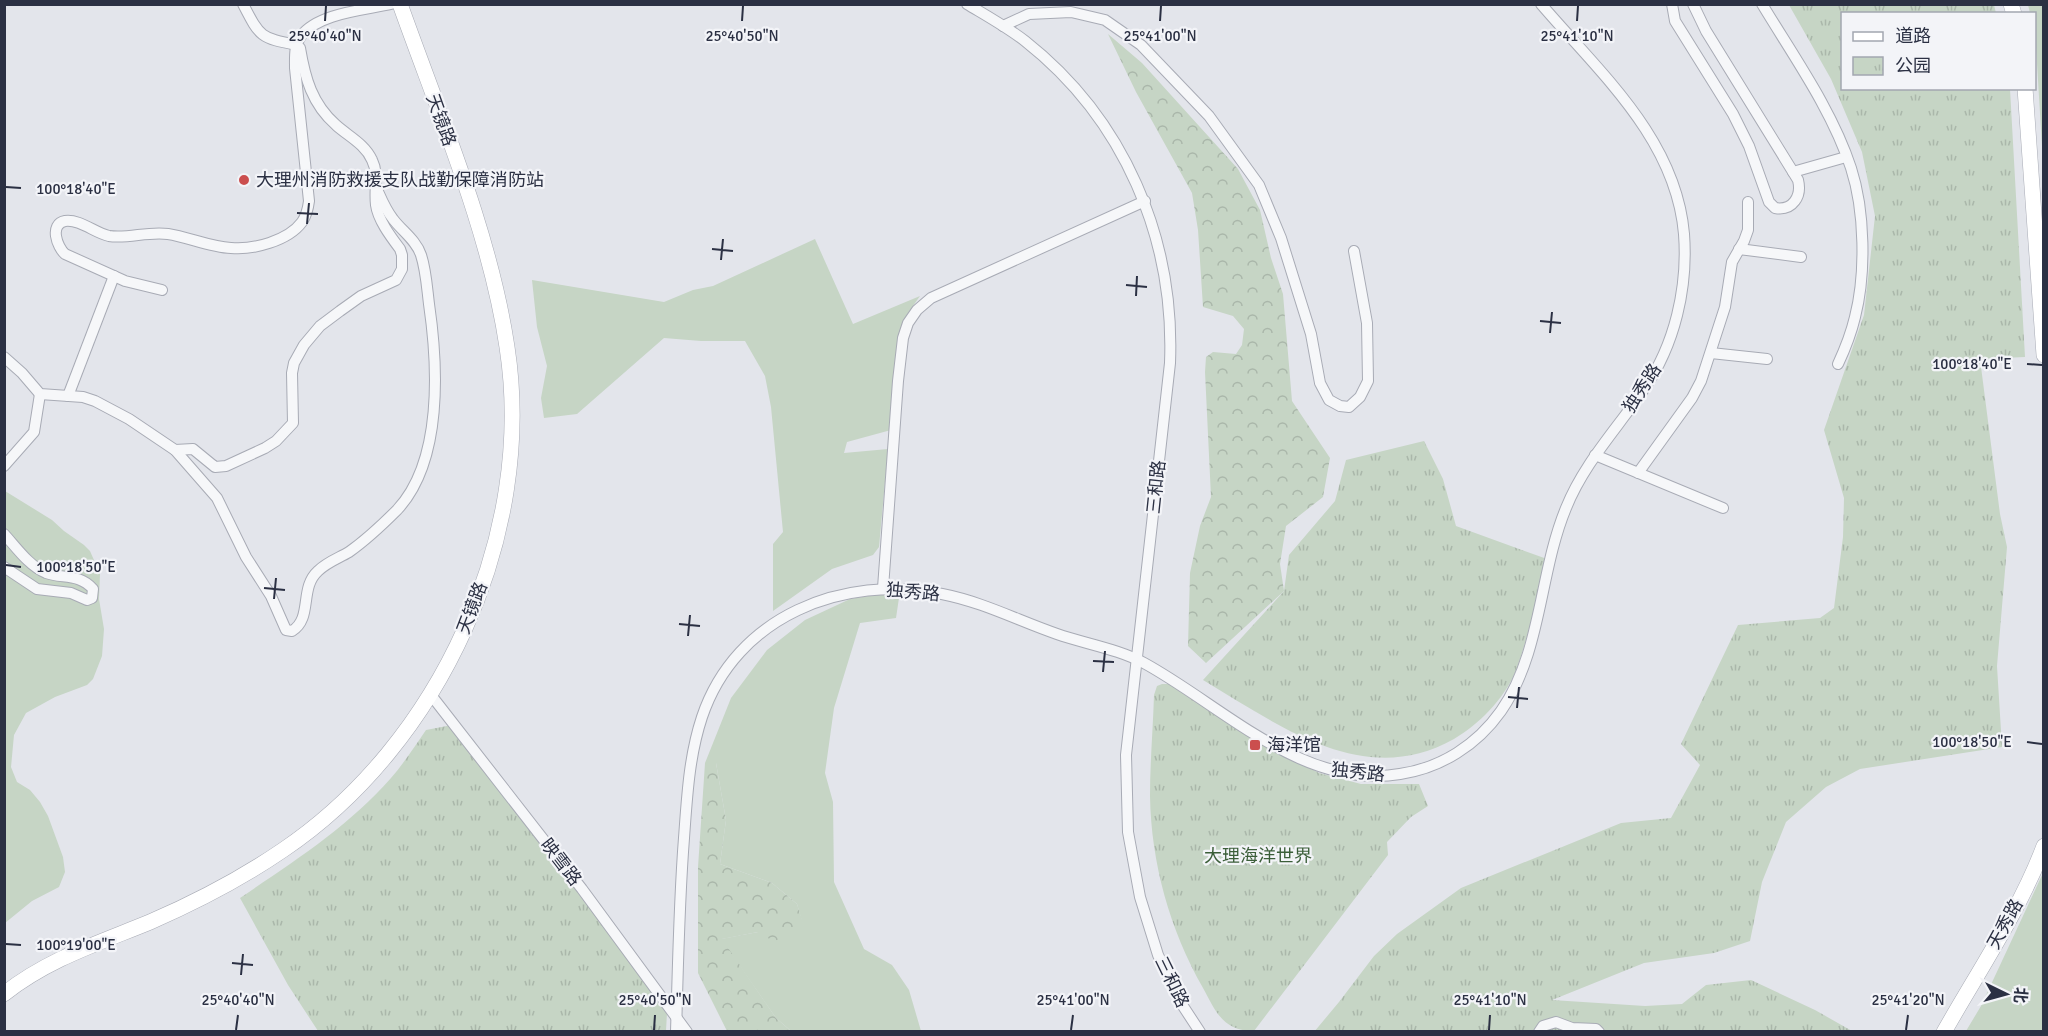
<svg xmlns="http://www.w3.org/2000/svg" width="2048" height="1036" viewBox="0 0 2048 1036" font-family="Signika,'Noto Sans SC',sans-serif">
  <defs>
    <pattern id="forest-crowns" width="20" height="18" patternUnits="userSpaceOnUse" patternTransform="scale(1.5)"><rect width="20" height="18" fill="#c6d5c5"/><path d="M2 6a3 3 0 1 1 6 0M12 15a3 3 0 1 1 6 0" fill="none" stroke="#aab7aa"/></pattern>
    <pattern id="park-tufts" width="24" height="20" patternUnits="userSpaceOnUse" patternTransform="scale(1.5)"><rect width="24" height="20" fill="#c6d5c5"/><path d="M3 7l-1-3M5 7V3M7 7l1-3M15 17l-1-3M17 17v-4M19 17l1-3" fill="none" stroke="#aab7aa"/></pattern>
  </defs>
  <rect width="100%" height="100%" fill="#e3e5eb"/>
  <g fill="#c6d5c5">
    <polygon points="2028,5 2043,5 2043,163 2034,14 2030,13"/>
    <polygon points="815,239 853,324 920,296 908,313 903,327 891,430 847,442 844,453 888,449 879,547 873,555 832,569 773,611 773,544 783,532 771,407 765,376 745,341 701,341 664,338 577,414 544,418 541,398 547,366 537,327 532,280 664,302 693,290 713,286"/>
    <polygon points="5,491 52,520 64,531 84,545 90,551 100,574 99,599 104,629 102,656 93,679 87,685 55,697 26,713 14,735 11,767 17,782 30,790 40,802 48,816 63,857 65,872 59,887 32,901 5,923"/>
    <polygon points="900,591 896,618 860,623 834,708 825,773 833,802 834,882 864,949 892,965 909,990 921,1031 791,1031 776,1018 721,939 758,932 805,932 797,904 772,883 720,864 726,820 716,763 705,763 731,698 767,650 805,620 850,599"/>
    <polygon points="2043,873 2043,1031 1966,1031 1981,1006"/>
  </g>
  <g fill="url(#forest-crowns)">
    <polygon points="1108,34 1142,63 1238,169 1260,210 1271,258 1283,294 1292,401 1330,458 1323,497 1286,526 1280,564 1284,591 1206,663 1188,646 1190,573 1200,526 1211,497 1205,372 1206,357 1213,352 1236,354 1242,345 1244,329 1233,316 1203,307 1198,230 1192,193 1136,92"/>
    <polygon points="705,763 716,763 726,820 720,864 772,883 797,904 806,932 773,941 758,932 722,939 776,1018 791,1031 727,1031 698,973 698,867"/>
  </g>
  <g fill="url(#park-tufts)">
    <polygon points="1789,5 1994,5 1996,13 1842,14 1842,88 2010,89 2025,357 1980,359 2000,514 2007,547 1997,666 2002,747 1860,769 1826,787 1786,822 1762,882 1750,941 1714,953 1644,963 1552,1000 1645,1006 1682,1004 1706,985 1751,980 1815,1010 1852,1031 1314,1032 1339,1002 1374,956 1397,934 1461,888 1621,823 1671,818 1700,765 1681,744 1738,625 1820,618 1834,608 1843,537 1844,498 1824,430 1864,315 1875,216 1862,152 1831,79"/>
    <path d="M1424,441L1443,479L1456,526L1547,559C1537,596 1529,636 1515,673C1503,700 1479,724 1454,739C1364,790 1279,725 1203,680L1284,591L1289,555L1335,501L1346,460Z"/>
    <path d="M1162,684H1170L1270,745L1319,773L1361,784H1419L1428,806L1411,817L1387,842L1388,855L1254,1031C1223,1031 1216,1012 1203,988C1170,930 1151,863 1150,796C1150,762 1153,729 1154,695L1157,686Z"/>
    <path d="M452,725L655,983L667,1013L666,1031H318L288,985L240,898C293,862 348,827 391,778C404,763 415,746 426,730Z"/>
  </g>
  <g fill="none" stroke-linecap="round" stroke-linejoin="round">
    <defs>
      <g id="street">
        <path d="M967,4C987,16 1007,27 1025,41C1124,119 1175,238 1170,363L1126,755L1128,832L1140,897L1158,955L1181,1003L1200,1032"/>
        <path d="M1672,4L1675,21L1733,114L1749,146L1769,202L1775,208C1793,211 1802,196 1798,180L1706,31L1693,4"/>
        <path d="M1762,4C1794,57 1832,110 1851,168C1865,211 1866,274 1855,317C1851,334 1845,349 1838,364"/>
        <polyline points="1003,26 1029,14 1071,12 1105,20 1141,45 1209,116 1259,185 1281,238 1311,334 1320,383 1329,400 1340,406 1349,407 1360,397 1368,381 1367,323 1354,251"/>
        <polyline points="1793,172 1846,157"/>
        <polyline points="1739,249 1801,257"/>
        <path d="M162,290L125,281L65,254C57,247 49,224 65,221C80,219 95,233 109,236C128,239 148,231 168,234C188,237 210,247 231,248C253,250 288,241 302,222C306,216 308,209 309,201L295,68C295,57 294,45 301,36C318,13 365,10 391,4"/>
        <polyline points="1711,353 1767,359"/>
        <path d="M4,357L22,373L40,394L83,397L95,401L129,419L175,450L217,498L246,557L271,596L286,630L292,631C313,618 299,588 318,571C327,562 339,558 349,552C366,540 383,524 397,510C443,461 438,366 429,304C427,288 426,270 421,255C416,240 402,231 393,219C385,209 381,198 376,187"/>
        <polyline points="68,396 114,276"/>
        <path d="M175,450L193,449L215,467L226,466L265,448L276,441L293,423L292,373L294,363L304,345L320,326L340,311L361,296L396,280L402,269V255L400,249C391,237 378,220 376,205C374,190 379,174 372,160C365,144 348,136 336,125C312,104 305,78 300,48L297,45C260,38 260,37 243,4"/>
        <polyline points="1595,455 1723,508"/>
        <polyline points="4,466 34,432 40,394"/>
        <polyline points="1638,473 1692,398 1701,381 1725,307 1732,262 1744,241 1748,230 1748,202"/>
        <path d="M4,534C16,547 29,566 46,573C62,579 79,573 93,589L92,598L87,600L71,593L37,589L4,567"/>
        <polyline points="883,588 898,381 903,338 908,323 917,310 931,298 1145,201"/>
        <polyline points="431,695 582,889 687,1032"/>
        <path d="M676,1032C678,967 679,902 684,838C687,797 689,756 702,717C736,616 843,574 942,594C983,602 1019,621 1057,634C1086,644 1118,649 1144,663C1223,706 1303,790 1400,774C1441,768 1477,745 1501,711C1542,652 1539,573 1566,508C1584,463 1617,429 1644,389C1675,345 1688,287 1684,234C1676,139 1600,73 1541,4"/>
        <polyline points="1539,1032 1543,1026 1556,1022 1572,1028 1596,1029 1599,1032"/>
      </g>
      <g id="secondary">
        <polyline points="2011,4 2014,14"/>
        <polyline points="2025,88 2044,355"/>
        <path d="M4,994C48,959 99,943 150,922C196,902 242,878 283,850C440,744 536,535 507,347C490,232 439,114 400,4"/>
        <path d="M1944,1032C1978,972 2020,910 2044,846"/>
      </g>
    </defs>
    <use href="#street" stroke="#a8abb5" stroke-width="12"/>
    <use href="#secondary" stroke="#a8abb5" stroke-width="16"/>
    <use href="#street" stroke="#f6f7f9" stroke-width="10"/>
    <use href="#secondary" stroke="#fff" stroke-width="15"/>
  </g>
  <path fill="none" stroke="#2b3043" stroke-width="2" d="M325,21L326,6M742,21L743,6M1160,21L1161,6M1577,21L1578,6M6,187L21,188M297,213L318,214M307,224L309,203M712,249L733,251M721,260L723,239M1126,285L1147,287M1136,296L1137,276M1540,321L1561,323M1550,333L1552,312M2027,364L2042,365M6,565L21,567M264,588L285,590M274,599L276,578M679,624L700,626M688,636L690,615M1093,661L1114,662M1103,672L1105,651M1508,697L1528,699M1517,708L1519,687M2027,742L2042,744M6,944L21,945M232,963L253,965M241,975L243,954M236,1030L238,1015M654,1030L655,1015M1071,1030L1073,1015M1489,1030L1490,1015M1906,1030L1908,1015"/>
  <g fill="#cb4e4e" stroke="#f3f4f8" stroke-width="2">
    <circle cx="244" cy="180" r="6"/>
    <rect x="1249" y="739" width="12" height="12" rx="3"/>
  </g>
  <g text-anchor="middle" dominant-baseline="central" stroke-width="4.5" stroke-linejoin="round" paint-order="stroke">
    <g font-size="18" fill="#2b3043" stroke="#f3f4f8">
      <text transform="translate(441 120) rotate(70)">天镜路</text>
      <text transform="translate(1642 388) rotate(-57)">独秀路</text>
      <text transform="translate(1156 487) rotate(-84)">三和路</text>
      <text transform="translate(913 592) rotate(5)">独秀路</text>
      <text transform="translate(472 608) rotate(-69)">天镜路</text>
      <text transform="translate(1358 772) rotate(6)">独秀路</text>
      <text transform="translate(561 862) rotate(52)">映雪路</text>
      <text transform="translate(2005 924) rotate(-61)">天秀路</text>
      <text transform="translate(1172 982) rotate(64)">三和路</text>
    </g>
    <g font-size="18" fill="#2b3043" stroke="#f3f4f8" text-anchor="start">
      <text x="256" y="180">大理州消防救援支队战勤保障消防站</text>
      <text x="1267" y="745">海洋馆</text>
    </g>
    <g font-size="18" fill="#3b5e39" stroke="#f3f4f8">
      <text x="1258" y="856">大理海洋世界</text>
    </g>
  </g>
  <g font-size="15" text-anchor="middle" fill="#2b3043" stroke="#f3f4f8" stroke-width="4.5" stroke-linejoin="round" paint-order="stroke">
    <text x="325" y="41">25°40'40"N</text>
    <text x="742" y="41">25°40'50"N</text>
    <text x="1160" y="41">25°41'00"N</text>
    <text x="1577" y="41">25°41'10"N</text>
    <text x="76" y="194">100°18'40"E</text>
    <text x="1972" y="369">100°18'40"E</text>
    <text x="76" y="572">100°18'50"E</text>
    <text x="1972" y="747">100°18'50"E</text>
    <text x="76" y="950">100°19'00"E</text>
    <text x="238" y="1005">25°40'40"N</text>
    <text x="655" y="1005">25°40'50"N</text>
    <text x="1073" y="1005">25°41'00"N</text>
    <text x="1490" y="1005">25°41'10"N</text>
    <text x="1908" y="1005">25°41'20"N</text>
  </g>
  <rect width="2048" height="1036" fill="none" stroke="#2b3043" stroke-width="12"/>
  <rect x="1841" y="12" width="195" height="78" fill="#f3f4f8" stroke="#a3a6b0" stroke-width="1.5"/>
  <rect x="1853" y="32" width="30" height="9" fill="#ffffff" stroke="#a3a6b0" stroke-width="1.5"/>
  <text x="1895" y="42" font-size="18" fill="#2b3043">道路</text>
  <rect x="1853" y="57" width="30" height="18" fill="url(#park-tufts)" stroke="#a3a6b0" stroke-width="1.5"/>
  <text x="1895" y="72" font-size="18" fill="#2b3043">公园</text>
  <g transform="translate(2006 994) rotate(95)" stroke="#f3f4f8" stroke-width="4.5" paint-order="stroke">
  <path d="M0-4.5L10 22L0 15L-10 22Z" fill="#2b3043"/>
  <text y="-9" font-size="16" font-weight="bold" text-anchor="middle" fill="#2b3043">北</text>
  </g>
</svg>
